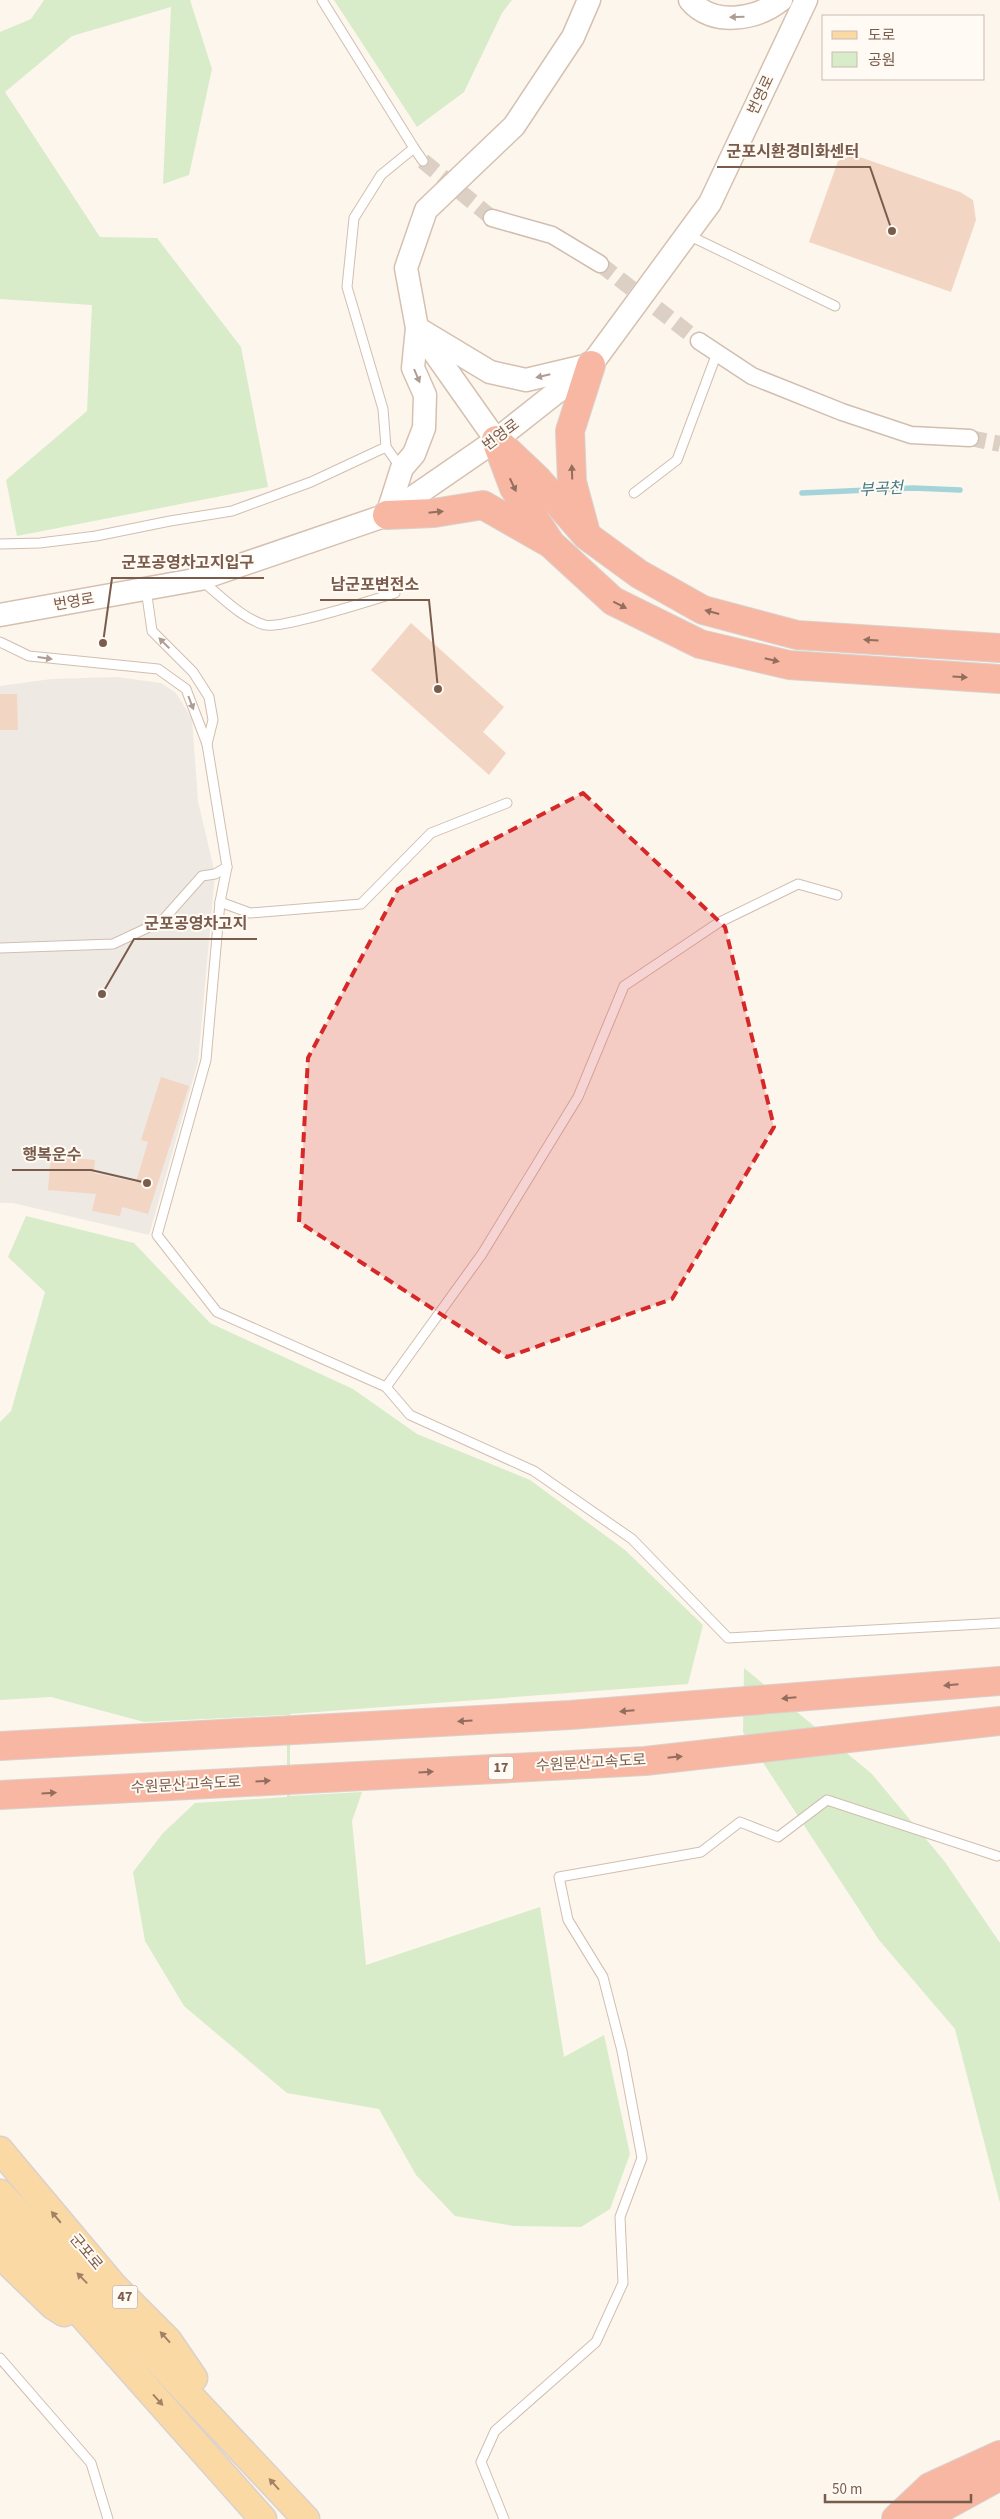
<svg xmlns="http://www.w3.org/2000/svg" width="1000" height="2519" viewBox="0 0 1000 2519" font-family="'Source Sans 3','Noto Sans KR',sans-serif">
  <rect width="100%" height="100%" fill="#fdf6ec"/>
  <polygon fill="#efe9e4" points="116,677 161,683 176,693 192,719 198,801 215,874 198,1062 149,1235 13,1203 0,1203 0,686 51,679"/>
  <g fill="#d8ecc9">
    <polygon points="44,0 190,0 212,69 189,175 163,184 171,7 72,36 5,92 100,237 157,238 241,347 268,487 17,536 6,480 87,411 92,305 0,299 0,32 31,19"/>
    <polygon points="334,0 512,0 502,13 464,92 417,127"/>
    <polygon points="26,1216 134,1243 210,1323 353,1389 417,1434 530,1480 625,1550 703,1625 688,1684 290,1714 290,1796 362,1792 352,1821 366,1965 540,1907 564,2057 604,2035 630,2154 610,2209 581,2227 514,2226 455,2216 416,2175 379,2109 287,2093 184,2006 145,1941 133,1872 163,1833 195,1803 287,1797 287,1715 144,1722 51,1697 0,1700 0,1422 11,1411 45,1292 8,1257"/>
    <polygon points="744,1668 872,1774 945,1862 1000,1943 1000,2203 955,2029 879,1940 743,1732"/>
  </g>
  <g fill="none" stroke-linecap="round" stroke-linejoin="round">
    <polyline stroke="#a5d3da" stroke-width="5.5" points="802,493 913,488 960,490"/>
  </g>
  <g fill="#f3d5c3">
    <polygon points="854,155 960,192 973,200 976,220 951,292 809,242 838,161"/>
    <polygon points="411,623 504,707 483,732 506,753 489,775 371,670"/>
    <polygon points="0,694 17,694 18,730 0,730"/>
    <polygon points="161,1077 189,1086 148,1214 122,1207 120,1216 92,1211 96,1194 48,1190 51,1156 95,1160 94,1173 136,1182 148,1142 141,1140"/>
  </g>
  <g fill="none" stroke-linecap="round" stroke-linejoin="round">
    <g stroke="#dcd0c4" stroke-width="16" stroke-dasharray="16 8" stroke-linecap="butt">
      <polyline points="423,161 492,218"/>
      <polyline points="600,264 699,341"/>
      <polyline points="970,438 1000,444"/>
    </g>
    <defs>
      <g id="lane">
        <polyline points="322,0 414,148"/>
        <polyline points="688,235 835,306"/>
        <polyline points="386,447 401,468"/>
        <polyline points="634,493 677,460 717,353"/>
        <polyline points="0,544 40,543 96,536 170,521 232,511 311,482 386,447 383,409 347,287 354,218 381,175 414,148 423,161"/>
        <path d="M202,581C221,596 241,618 265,625C281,629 373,600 395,593"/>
        <polyline points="146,589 152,631 193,672 209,697 213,720 207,744"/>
        <polyline points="0,642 29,656 158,669 186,689 207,744 227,867 220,902 250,913 361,904 431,833 507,803"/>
        <polyline points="220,902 206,1060 157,1235 217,1312 386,1387 410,1415 534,1471 632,1539 728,1638 1000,1623"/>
        <polyline points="0,948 113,944 162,921 202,876 215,874 227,867"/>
        <polyline points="386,1387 482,1254 578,1097 624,986 718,923 798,884 837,895"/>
        <polyline points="0,2358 91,2463 108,2519"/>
        <polyline points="504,2519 481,2462 495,2431 596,2342 623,2283 620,2217 642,2158 622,2051 603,1977 568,1920 559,1877 701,1852 740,1822 778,1837 827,1800 997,1856"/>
      </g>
      <g id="street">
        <polyline points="492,218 552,235 600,264"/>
        <polyline points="699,341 752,376 842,412 911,435 970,438"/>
      </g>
      <g id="secondary">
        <path d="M690,0C712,27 756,20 781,0"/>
        <polyline points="496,440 417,328 406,268 426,210 514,126 573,37 589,0"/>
        <polyline points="387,515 402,468 414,454 424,428 425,395 413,368 417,328 490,372 526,380 585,366"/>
        <polyline points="0,615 200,579 387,515 496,440 591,365 710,203 806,0"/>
      </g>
      <g id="primary">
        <polyline points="0,2150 114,2286 168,2340 194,2378"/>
        <polyline points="0,2193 306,2519"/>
        <polyline points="0,2223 263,2519"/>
        <polyline points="0,2255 53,2306 64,2313"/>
      </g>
      <g id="highway">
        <polyline points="496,440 514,488 551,544 613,601 700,644 789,665 1000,679"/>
        <polyline points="500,444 537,479 587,536 639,574 703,610 797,635 1000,648"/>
        <polyline points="387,515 434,513 483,505 546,541"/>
        <polyline points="585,530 572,482 570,431 591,365"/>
        <polyline points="0,1746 570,1715 1000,1681"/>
        <polyline points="0,1795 645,1761 1000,1721"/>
        <polyline points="896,2519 930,2487 1000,2455"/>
        <polyline points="930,2519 945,2506 1000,2476"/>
      </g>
    </defs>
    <use href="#lane" stroke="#d1beb0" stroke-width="11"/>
    <use href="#street" stroke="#d1beb0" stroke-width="19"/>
    <use href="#secondary" stroke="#d6c0b0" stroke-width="25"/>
    <use href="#primary" stroke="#dad1cd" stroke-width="29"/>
    <use href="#highway" stroke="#dad1cd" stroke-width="30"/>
    <use href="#lane" stroke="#fff" stroke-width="9"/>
    <use href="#street" stroke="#fff" stroke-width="16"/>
    <use href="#secondary" stroke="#fff" stroke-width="22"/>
    <use href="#primary" stroke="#fbd9a5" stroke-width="26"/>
    <use href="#highway" stroke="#f7b7a3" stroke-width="28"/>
  </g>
  <defs><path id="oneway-solid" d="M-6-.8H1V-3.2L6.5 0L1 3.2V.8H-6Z" transform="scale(1.25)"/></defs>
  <g fill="#af9d94">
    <use href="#oneway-solid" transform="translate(737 17) rotate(178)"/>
    <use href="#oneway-solid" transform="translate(417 376) rotate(67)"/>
    <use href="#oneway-solid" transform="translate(543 376) rotate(167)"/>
    <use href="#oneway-solid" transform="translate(164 643) rotate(-135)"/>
    <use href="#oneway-solid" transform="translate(45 658) rotate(8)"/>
    <use href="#oneway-solid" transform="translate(191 703) rotate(69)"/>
  </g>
  <g fill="#936e5e">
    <use href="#oneway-solid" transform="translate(572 472) rotate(-92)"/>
    <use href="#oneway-solid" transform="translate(513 485) rotate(65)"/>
    <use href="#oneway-solid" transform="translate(436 512) rotate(-6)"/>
    <use href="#oneway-solid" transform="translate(620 605) rotate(27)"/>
    <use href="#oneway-solid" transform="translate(712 612) rotate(-165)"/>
    <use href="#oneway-solid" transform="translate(871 640) rotate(-176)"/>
    <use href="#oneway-solid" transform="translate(772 660) rotate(13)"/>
    <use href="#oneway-solid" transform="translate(960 677) rotate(3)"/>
    <use href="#oneway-solid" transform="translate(951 1685) rotate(175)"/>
    <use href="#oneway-solid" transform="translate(789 1698) rotate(175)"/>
    <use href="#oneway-solid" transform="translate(627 1711) rotate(175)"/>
    <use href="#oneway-solid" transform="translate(465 1721) rotate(177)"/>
    <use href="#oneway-solid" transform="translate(675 1757) rotate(-6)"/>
    <use href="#oneway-solid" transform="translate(426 1772) rotate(-3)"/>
    <use href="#oneway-solid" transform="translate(263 1781) rotate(-3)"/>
    <use href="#oneway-solid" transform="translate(49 1793) rotate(-3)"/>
  </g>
  <g fill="#a18267">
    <use href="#oneway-solid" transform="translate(56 2217) rotate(-130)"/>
    <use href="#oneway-solid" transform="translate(82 2278) rotate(-134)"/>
    <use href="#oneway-solid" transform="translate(165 2337) rotate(-132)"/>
    <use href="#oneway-solid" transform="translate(158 2400) rotate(48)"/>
    <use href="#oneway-solid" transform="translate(274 2484) rotate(-132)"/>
  </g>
  <path fill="#d62828" fill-opacity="0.2" stroke="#d62828" stroke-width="4" stroke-dasharray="10 6" stroke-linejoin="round" d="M583,793L725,927L774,1127L672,1299L507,1357L299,1222L308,1058L398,889Z"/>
  <g text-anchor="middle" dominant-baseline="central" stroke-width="4" stroke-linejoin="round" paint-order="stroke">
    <g fill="#fffaf3" stroke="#a28b7f" stroke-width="1">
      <rect x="488.5" y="1756.5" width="25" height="23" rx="4"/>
      <rect x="112.5" y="2285.5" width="25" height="23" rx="4"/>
    </g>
    <g font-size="14" font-weight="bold" fill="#7a5c4d">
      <text x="501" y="1768">17</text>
      <text x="125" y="2297">47</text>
    </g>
    <g font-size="15" fill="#7a5c4d" stroke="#fffaf3">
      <text transform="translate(761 95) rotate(-65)">번영로</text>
      <text transform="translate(501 435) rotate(-37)">번영로</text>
      <text transform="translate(74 602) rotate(-10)">번영로</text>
      <text transform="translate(591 1763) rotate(-3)">수원문산고속도로</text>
      <text transform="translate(186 1785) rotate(-3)">수원문산고속도로</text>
      <text transform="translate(86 2252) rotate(50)">군포로</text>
    </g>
    <g font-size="16" font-style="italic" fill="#437c86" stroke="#fffaf3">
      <text transform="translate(881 489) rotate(-3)">부곡천</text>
    </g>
  </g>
  <path fill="none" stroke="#7a5c4d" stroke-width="2" d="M892 231L870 167H717M103 643L112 578H264M438 689L429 600H320M102 994L134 939H257M147 1183L91 1170H12"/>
  <g fill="#7a5c4d" stroke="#fffaf3" stroke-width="2">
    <circle cx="892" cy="231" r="5"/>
    <circle cx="103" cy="643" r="5"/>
    <circle cx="438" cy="689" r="5"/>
    <circle cx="102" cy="994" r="5"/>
    <circle cx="147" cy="1183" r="5"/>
  </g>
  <g font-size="16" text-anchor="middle" font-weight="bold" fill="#7a5c4d" stroke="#fffaf3" stroke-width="4" stroke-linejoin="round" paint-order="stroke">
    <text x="793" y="157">군포시환경미화센터</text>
    <text x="188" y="568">군포공영차고지입구</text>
    <text x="375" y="590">남군포변전소</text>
    <text x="196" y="929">군포공영차고지</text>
    <text x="52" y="1160">행복운수</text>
  </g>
  <rect x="822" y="15" width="162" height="65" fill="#fffaf3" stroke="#cabbb1"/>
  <rect x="832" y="31" width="25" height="8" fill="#fbd9a5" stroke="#cabbb1"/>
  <text x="868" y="40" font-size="15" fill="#7a5c4d">도로</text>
  <rect x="832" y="52" width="25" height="15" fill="#d8ecc9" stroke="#cabbb1"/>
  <text x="868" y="65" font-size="15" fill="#7a5c4d">공원</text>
  <path d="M825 2494v8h146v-8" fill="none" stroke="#7a5c4d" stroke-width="2.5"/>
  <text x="832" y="2494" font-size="15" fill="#7a5c4d" stroke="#fffaf3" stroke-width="4" paint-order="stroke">50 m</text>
</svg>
